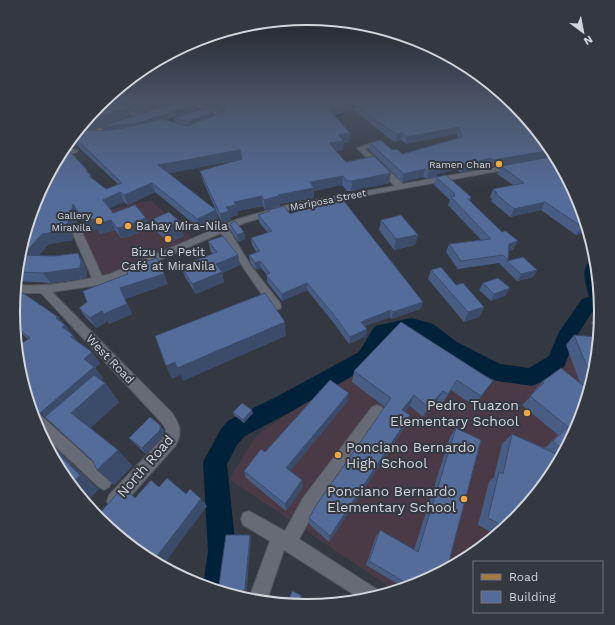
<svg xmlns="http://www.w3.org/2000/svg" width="615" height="625" viewBox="0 0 615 625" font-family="'Work Sans',sans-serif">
  <rect width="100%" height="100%" fill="#333841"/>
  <polygon fill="#493a47" points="151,200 192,238 129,266 104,275 74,225 117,208"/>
  <polygon fill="#4a3a46" points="404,330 422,338 501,381 534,379 559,364 567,337 588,342 597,363 596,370 579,425 516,521 471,557 420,585 397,592 229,479 257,435 361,365 379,350 380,343 391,332"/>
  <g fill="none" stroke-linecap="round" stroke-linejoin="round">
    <polyline stroke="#00213a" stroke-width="2" points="332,118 343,114 346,109 358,105"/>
    <path fill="#00213a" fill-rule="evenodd" d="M597,262L601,306L594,309L575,339L564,367L539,383L532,386L497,381L490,378L443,354L420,335L411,332L388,337L373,364L294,410L245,436L237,445L227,464L236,551L232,591L230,595L203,587L208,551L203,462L221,429L229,420L278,396L359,352L375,326L411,318L426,322L433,324L457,342L500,364L529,368L549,356L559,332L582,299L589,297C587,286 581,275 587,264Z"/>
    <defs>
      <g id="minor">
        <polygon points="110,101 142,116 143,117 138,118 103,102"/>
        <polygon points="186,101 194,101 225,115 226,118 219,122 215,122 215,120 220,117"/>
        <path d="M378,141L381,143L380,144L365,149L403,184L514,164L518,166L514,168L292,209L244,223L229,230L251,266L280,303L281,306L280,309H272L245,270L221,233L116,279L99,285L52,292L172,413C180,425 183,433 175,446L121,507L115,509L109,507L107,501L109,495L165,436L166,429L162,423L41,293H15L16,285C42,287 67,283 92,278L73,234L75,232L78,231L83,234L102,276L110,274L238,219L291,204L395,186L357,148Z"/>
        <polygon points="63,149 75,149 78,151 75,153 61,153"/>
        <polygon points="377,405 382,407 384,411 382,415 315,510 299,539 381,592 383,596 364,601 284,550 266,603 248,601 270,541 243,525 241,519 243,513 249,511 285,531 303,498 372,407"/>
        <polygon points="31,411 38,413 109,477 112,482 109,487 104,490 99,487 39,431"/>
      </g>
      <polygon id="major" points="117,123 120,125 119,126 68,142 73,137"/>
    </defs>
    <use href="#minor" stroke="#52565d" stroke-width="2"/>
    <use href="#major" stroke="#52565d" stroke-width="2"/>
    <use href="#minor" fill="#666b75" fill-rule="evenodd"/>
    <use href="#major" fill="#a37b43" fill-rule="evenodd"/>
  </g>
  <g fill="#485d84">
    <polygon points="103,101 125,101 120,104 128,107 130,116 90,130 100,131 197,109 164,120 175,122 174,118 214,115 220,113 208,105 194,101 512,101 556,156 490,168 488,166 461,173 457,169 437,174 437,177 471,198 470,201 513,250 508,251 508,260 504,268 499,263 458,269 446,252 449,244 481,240 448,205 450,200 434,185 436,178 427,179 423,177 402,182 369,150 370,143 392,150 402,154 458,138 457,134 406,144 401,140 395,142 386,136 354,110 355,104 355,103 352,102 352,108 335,116 349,142 344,143 343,150 336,151 344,160 389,183 351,191 347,191 342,185 314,191 314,198 280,204 280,206 265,210 263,206 237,211 238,215 230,217 231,220 222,224 203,181 200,171 238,160 168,173 216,210 218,220 199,228 155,192 128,205 124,202 109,208 113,213 150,228 128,237 121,238 115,230 100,234 98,229 90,232 78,214 75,231 72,234 73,240 49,244 38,256 55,256 78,253 84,263 87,271 86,278 50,283 16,281 19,255 36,200 63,149 91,175 92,178 106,189 118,184 73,142 72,138 78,130 80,129 79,129 99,104"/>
    <polygon points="126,101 174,101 139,113 129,108"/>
    <polygon points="501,166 589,230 576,235 541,210 510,217 491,201 492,199 490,197 493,189 513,185 497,174"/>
    <polygon points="269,210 290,214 423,302 420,309 391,319 390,317 365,326 367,329 366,336 349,344 333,322 307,290 282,301 267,282 267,275 261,268 256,270 252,265 250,262 249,255 257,253 252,245 251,238 268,233 259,222 258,215 269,212"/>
    <polygon points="153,219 184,236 169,243 158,233"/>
    <polygon points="381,220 418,235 415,245 394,250 379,230"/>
    <polygon points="230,224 244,232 245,239 238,242 231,231"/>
    <polygon points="208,241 240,265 222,273 224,282 196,294 185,277 181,266 213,254 211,252"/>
    <polygon points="507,261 537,270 533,277 517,281 504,268"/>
    <polygon points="431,270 456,285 484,307 479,317 464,322 428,279"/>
    <polygon points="483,283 506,295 491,301 479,290"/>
    <polygon points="168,284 125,299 132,314 109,324 108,321 97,328 86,318 79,308"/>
    <polygon points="13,312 58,317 63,323 65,325 78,342 100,363 95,368 103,378 100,380 105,383 119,402 90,428 118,450 132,466 114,485 97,470 93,461 45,417 39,412 31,410 19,370 28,339 22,334 16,339"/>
    <polygon points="602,312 600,330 591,323 598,315"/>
    <polygon points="401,322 485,392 474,406 451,390 442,404 437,401 423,417 410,406 404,412 406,425 329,542 309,524 309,518 385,407 352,382 354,371"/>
    <polygon points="574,335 596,370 579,425 552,476 516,521 498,536 478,525 489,482 494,477 502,444 512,434 545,448 558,435 522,405 535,392 534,391 542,382 580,383 566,345"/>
    <polygon points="349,393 347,402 290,471 302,480 303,487 286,511 246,478 244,471 265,452"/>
    <polygon points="233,412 253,413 244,423 234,415"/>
    <polygon points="160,425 164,431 164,435 146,454 134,443 129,438"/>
    <polygon points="456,428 420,585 406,589 366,565 376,536 380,530 414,550 450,437"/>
  </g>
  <g fill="#3b4c6b">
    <polygon points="119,101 125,101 120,104"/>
    <polygon points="147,101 174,101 139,113 136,105"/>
    <polygon points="254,101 269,101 255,108"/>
    <polygon points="350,101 352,101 352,108 329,119 329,110"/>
    <polygon points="355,101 368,101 355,104"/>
    <polygon points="196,104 197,109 140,127 103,132 101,127"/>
    <polygon points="128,107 130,116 88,130 84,122 85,121"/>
    <polygon points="213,112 214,118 189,127 188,122"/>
    <polygon points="459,127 457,134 406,144 407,137"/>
    <polygon points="350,133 349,142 344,143 343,150 328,152 329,143 338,135"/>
    <polygon points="402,133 401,140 395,142 397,134"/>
    <polygon points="240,150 242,159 161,175 158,165"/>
    <polygon points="553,150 556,156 490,168 493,160"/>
    <polygon points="491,158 488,166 461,173 464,165"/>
    <polygon points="459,161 457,169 437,174 437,177 427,179 429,171 436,168"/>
    <polygon points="425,169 423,177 402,182 404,174"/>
    <polygon points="391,173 389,183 351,191 352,181"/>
    <polygon points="343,176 342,185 314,191 314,198 280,204 280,206 265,210 264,200 310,182"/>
    <polygon points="152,183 155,192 128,205 124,195"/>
    <polygon points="120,192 124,202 107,209 103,200"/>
    <polygon points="262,196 263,206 237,211 238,215 230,217 231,220 222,224 220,214 226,207 234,202"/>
    <polygon points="545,202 541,210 510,217 514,209"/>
    <polygon points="73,204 78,214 75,231 72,234 73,240 49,244 30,265 23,255 42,234 66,224"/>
    <polygon points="216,210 218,220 199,228 197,219"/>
    <polygon points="146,218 150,228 128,237 121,238 117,228"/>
    <polygon points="93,219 111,220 115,230 100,234 98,229 90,232 85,222"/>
    <polygon points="180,222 184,236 169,243 164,229"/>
    <polygon points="587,224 589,230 576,235 582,227"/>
    <polygon points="244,232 245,239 238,242 237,235"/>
    <polygon points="418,235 415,245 394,250 396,239"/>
    <polygon points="518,241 513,250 505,252 509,244"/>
    <polygon points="78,253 84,263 87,271 86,278 50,283 43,273"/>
    <polygon points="238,255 240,265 222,273 224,282 196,294 192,284 216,264"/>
    <polygon points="260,261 261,268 256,270 255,263"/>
    <polygon points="537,270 533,277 517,281 521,274"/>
    <polygon points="164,274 168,284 125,299 132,314 109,324 108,321 97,328 90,318 102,311 120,288"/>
    <polygon points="307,283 307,290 282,301 282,294"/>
    <polygon points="510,288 506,295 491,301 494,294"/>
    <polygon points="423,302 420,309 391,319 393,312"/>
    <polygon points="484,307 479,317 464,322 468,312"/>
    <polygon points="391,310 390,317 359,328 361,322"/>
    <polygon points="58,317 65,326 65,325 82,347 71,339 56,318"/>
    <polygon points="285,322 286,336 183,381 181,375 172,379 166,366"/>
    <polygon points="14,326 22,334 16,339"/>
    <polygon points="367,329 366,336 349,344 350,337"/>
    <polygon points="92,352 100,363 95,368 103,378 52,423 40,413 84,359"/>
    <polygon points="493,381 485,392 474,406 481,396"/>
    <polygon points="105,383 119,402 88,430 71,413"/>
    <polygon points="443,391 437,401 423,417 428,407"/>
    <polygon points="349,393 347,402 287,475 286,468"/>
    <polygon points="414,395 410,406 397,420 402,410"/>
    <polygon points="252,410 253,413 244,423 243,420"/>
    <polygon points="410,415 406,425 329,542 330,536"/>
    <polygon points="160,425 164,431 164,435 146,454 142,448"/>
    <polygon points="42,437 52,445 99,489 86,502 82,500 70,485"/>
    <polygon points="118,450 132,466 114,485 97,470"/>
    <polygon points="302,480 303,487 286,511 285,504"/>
    <polygon points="201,499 207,506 163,565 154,560"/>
    <polygon points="119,529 130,535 124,541 115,533"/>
    <polygon points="250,535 251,538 246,600 244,599"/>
    <polygon points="301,595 302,598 299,606 298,606"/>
  </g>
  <g fill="#546c99" stroke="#3b4c6b">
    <polygon points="103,101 114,101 128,107 85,121 99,104"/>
    <polygon points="129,101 147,101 136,105"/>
    <polygon points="178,101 191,101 196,104 138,123 101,127"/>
    <polygon points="213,101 254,101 261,103 265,101 350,101 329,110 350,133 338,135 344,141 329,143 344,160 346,162 374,156 391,173 352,181 347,181 343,176 310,182 314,188 278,195 279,196 264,200 262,196 234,202 236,205 226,207 229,211 220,214 200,171 242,159 240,150 158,165 216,210 197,219 152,183 124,195 120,192 103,200 113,213 135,205 146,218 124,227 117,228 111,220 95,224 93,219 85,222 73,204 69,221 66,224 67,230 42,234 23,255 55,256 78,253 81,261 80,268 43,273 17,272 19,255 36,200 44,184 45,183 63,149 65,146 88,171 86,171 91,175 89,176 106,189 122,183 73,136 78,130 81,129 100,131 119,129 162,119 188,126 225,111 226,109"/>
    <polygon points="368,101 512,101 516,104 553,150 493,160 491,158 464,165 459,161 436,168 439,170 429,171 425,169 404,174 370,143 381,140 392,150 397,149 402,154 462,137 459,127 407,137 402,133 397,134 387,128 355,104"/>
    <polygon points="205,108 213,112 188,122 174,118"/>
    <polygon points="556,156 580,200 587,224 582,227 545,202 514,209 495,193 497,193 493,189 524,183 501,166"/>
    <polygon points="446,175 470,196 471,198 468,199 502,232 506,231 518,241 509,244 508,260 503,255 461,261 449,244 491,239 451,197 455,196 453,194 455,194 436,177"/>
    <polygon points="340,196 423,302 393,312 391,310 361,322 367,329 350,337 334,315 307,283 282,294 266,275 270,273 260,261 255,263 249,255 260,251 251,238 272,231 258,215 270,211 269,210 284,206 290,214"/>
    <polygon points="169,212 180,222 164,229 153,219"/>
    <polygon points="401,215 418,235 396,239 381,220"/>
    <polygon points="235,221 244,232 237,235 230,224"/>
    <polygon points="223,236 238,255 216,264 222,272 192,284 181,266 217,252 208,241"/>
    <polygon points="523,257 537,270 521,274 507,261"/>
    <polygon points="157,258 164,274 120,288 127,304 103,314 102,311 90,318 79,308 87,302 83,291 128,274 126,268"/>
    <polygon points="441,267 456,285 463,283 484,307 468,312 431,270"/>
    <polygon points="498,278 510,288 494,294 483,283"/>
    <polygon points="23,293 58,317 56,318 65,325 62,327 73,335 71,337 92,352 84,359 94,367 40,413 29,403 19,370 16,347 30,338 14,325 13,312 14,298"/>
    <polygon points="265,293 285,322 177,368 175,362 166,366 155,336"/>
    <polygon points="602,312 602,317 598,315"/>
    <polygon points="401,322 493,381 481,396 457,380 448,394 443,391 428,407 414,395 402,410 410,415 330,536 309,518 317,504 391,398 354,371"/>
    <polygon points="574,335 597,337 599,343 596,370 593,381"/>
    <polygon points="561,368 590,391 579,425 565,452 553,441 568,427 530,396 544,383 542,382"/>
    <polygon points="94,375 105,383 71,413 118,450 97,470 93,461 45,417"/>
    <polygon points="330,380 349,393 286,468 302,480 285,504 244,471 261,449 265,452"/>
    <polygon points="242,403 252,410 243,420 233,412"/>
    <polygon points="150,417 160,425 160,430 142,448 129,438"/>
    <polygon points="456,428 481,440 447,569 449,569 420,585 413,587 369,561 380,530 418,552"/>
    <polygon points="512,434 563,457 552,476 516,521 507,528 488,518 499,472 503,474"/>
    <polygon points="44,440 80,475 70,485 63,476"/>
    <polygon points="167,478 186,494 190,489 201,499 154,560 119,529 115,533 99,521 96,517 123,487 135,498 151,480 159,487"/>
    <polygon points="226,535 250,535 244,599 218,592"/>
    <polygon points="292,591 301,595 298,606 287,605"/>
  </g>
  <linearGradient id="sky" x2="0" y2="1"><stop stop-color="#1c1f24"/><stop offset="0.53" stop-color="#4a5365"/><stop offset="1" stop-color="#4a5365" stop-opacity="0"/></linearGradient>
  <rect width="615" height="189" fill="url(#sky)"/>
  <g fill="#f1a640" stroke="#333841" stroke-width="1.5">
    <circle cx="499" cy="164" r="4"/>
    <circle cx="99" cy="221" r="4"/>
    <circle cx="128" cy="226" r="4"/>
    <circle cx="168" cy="239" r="4"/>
    <circle cx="527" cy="413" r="4"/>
    <circle cx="338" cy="455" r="4"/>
    <circle cx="464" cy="499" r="4"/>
  </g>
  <g text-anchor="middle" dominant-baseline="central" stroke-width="4" stroke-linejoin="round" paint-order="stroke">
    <g font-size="10" fill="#d2d5da" stroke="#333841" text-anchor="end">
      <text x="491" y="164">Ramen Chan</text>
      <text x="91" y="215">Gallery<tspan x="91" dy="12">MiraNila</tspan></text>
    </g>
    <g font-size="10" fill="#d2d5da" stroke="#333841">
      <text transform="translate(328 200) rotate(-11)">Mariposa Street</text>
    </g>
    <g font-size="12" fill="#d2d5da" stroke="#333841" text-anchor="start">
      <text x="136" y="226">Bahay Mira-Nila</text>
      <text x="168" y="252" text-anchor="middle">Bizu Le Petit<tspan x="168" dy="14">Café at MiraNila</tspan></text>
    </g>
    <g font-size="12" fill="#d2d5da" stroke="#333841">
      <text transform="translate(110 359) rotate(46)">West Road</text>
    </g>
    <g font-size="14" fill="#d2d5da" stroke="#333841" text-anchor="end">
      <text x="519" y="405">Pedro Tuazon<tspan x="519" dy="16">Elementary School</tspan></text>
      <text x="346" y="447" text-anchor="start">Ponciano Bernardo<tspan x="346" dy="16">High School</tspan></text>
      <text x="456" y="491">Ponciano Bernardo<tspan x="456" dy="16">Elementary School</tspan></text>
    </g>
    <g font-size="14" fill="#d2d5da" stroke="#333841">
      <text transform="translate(145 466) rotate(-49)">North Road</text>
    </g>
  </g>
  <path d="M0 0H615V625H0ZM20 312a287 287 0 1 1 574 0a287 287 0 1 1-574 0Z" fill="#333841" fill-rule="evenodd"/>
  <path fill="none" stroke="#d2d5da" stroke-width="2" d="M20 312a287 287 0 1 1 574 0a287 287 0 1 1-574 0Z"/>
  <rect x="473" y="561" width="130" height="52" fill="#333841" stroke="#73777e"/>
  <rect x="481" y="574" width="20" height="6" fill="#a37b43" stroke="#73777e"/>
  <text x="509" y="581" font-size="12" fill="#d2d5da">Road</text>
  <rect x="481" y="591" width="20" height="12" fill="#546c99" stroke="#73777e"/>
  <text x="509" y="601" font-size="12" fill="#d2d5da">Building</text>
  <g transform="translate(583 32) rotate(148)" stroke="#333841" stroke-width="3" paint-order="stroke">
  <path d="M0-3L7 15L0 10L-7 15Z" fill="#d2d5da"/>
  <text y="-6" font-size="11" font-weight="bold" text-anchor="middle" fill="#d2d5da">N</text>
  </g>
</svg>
